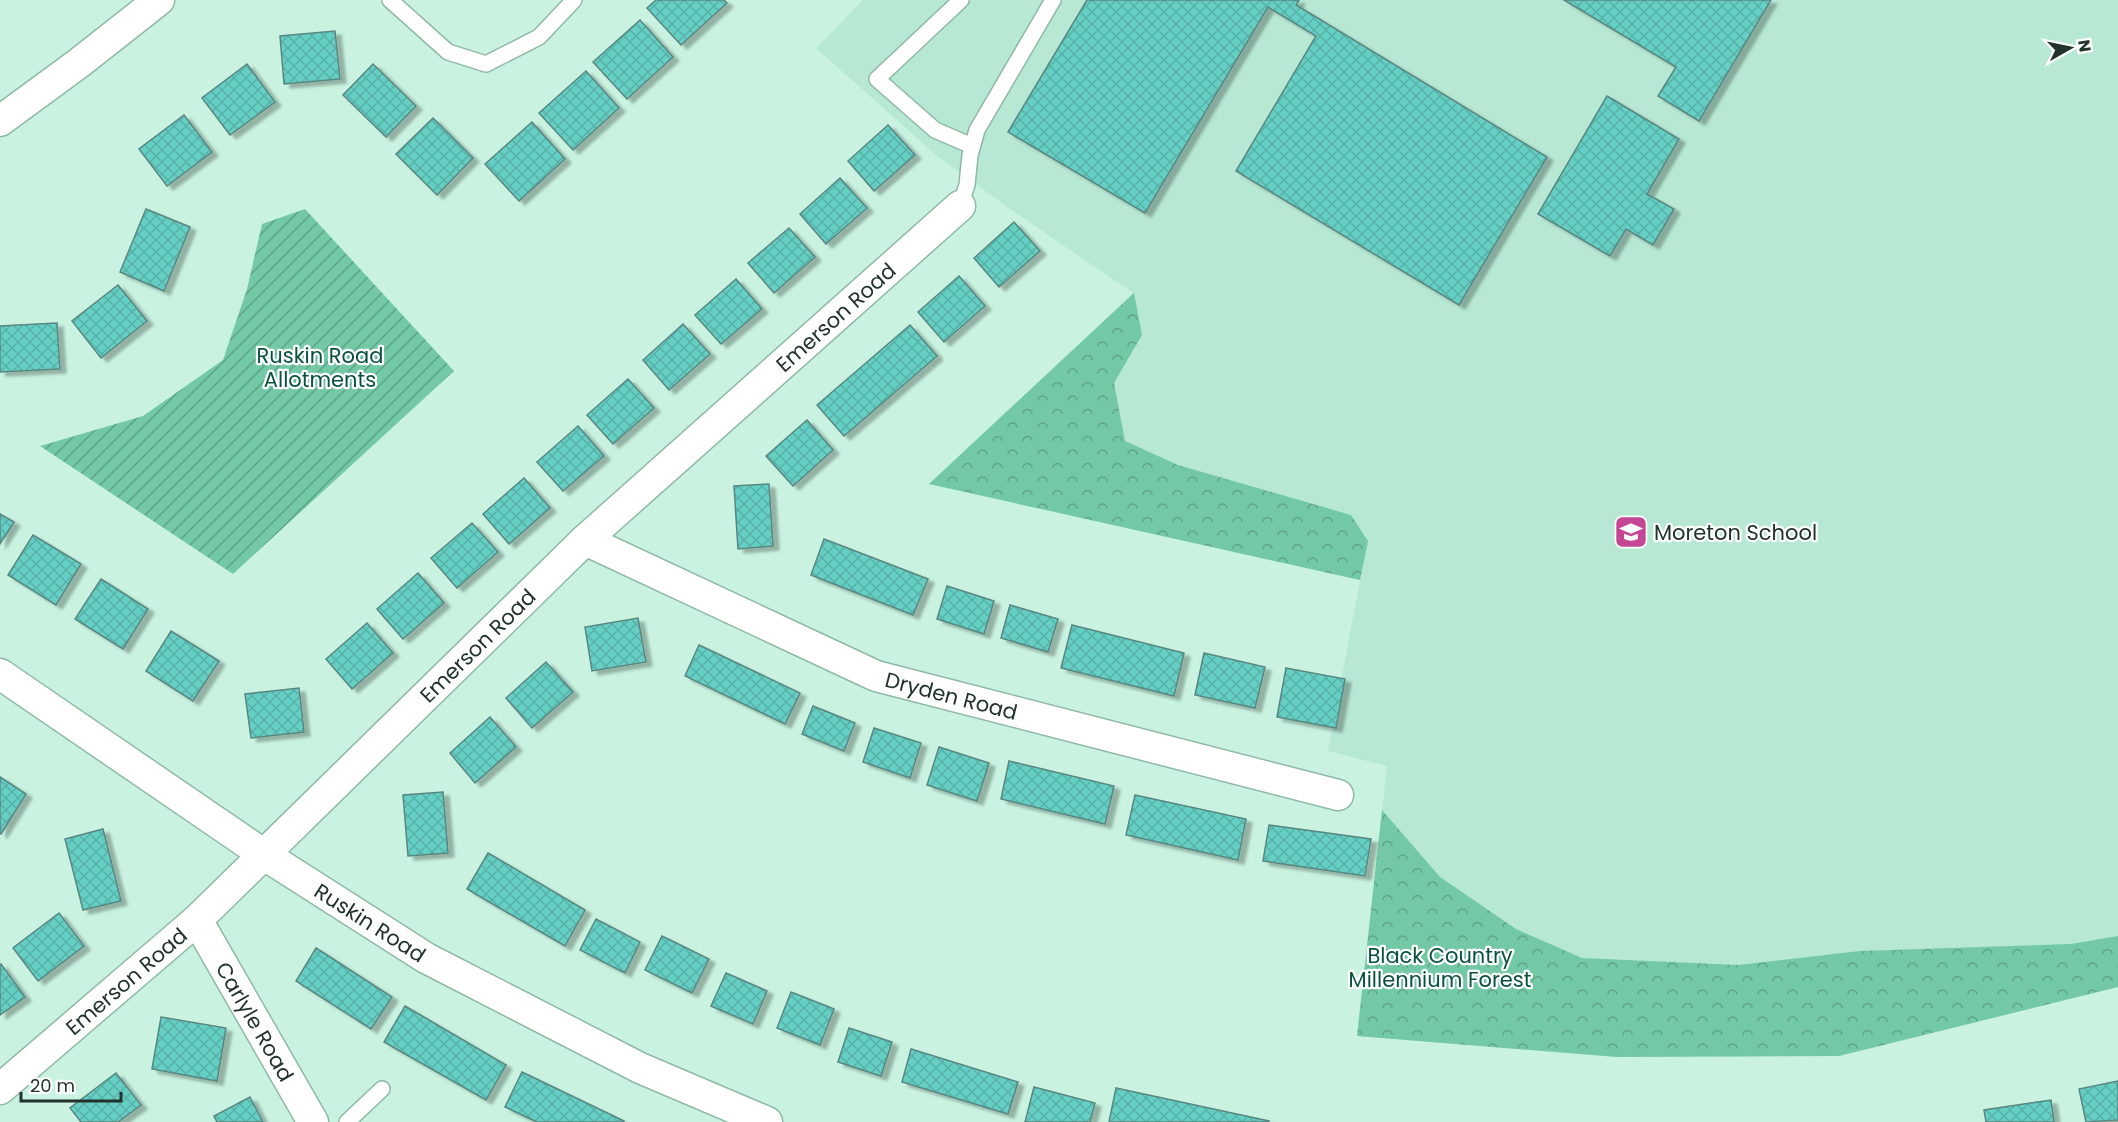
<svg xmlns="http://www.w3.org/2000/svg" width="2118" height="1122" viewBox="0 0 2118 1122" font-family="Poppins,sans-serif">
  <defs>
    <pattern id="forest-crowns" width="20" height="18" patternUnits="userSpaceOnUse" patternTransform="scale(1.5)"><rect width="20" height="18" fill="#73c9a6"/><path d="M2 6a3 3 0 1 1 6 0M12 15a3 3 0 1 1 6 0" fill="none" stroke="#5ea487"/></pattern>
    <pattern id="garden-furrows" width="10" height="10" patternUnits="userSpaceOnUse" patternTransform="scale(1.5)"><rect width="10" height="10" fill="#73c9a6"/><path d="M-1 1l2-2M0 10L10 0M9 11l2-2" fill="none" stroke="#5ea487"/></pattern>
    <pattern id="building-cross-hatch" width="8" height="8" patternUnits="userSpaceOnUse" patternTransform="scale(1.5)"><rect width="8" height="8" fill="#65cfc4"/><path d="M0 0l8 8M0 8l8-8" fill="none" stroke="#57b2a9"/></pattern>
    <filter id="shadow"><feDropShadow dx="6" dy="4" stdDeviation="1.5" flood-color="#0004"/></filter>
  </defs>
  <rect width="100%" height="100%" fill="#c9f3e0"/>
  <polygon fill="#b7e8d3" points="863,0 2118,0 2118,987 1839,1056 1617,1057 1357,1036 1387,766 1328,751 1360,580 929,484 1133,293 1010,209 936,155 816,48"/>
  <g fill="url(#forest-crowns)">
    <polygon points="1134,293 1142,335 1114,383 1125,441 1178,465 1351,515 1368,541 1360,580 929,484"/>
    <polygon points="1382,810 1440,877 1516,929 1582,958 1738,965 1860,951 2071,944 2118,936 2118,987 1839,1056 1617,1057 1357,1036"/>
  </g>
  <polygon fill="url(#garden-furrows)" points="305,209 454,371 233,574 40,446 143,416 223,360 247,289 262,224"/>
  <g fill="url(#building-cross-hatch)" stroke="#598781" stroke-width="1.5" filter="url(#shadow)">
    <polygon points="656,0 724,0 727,3 681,45 647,8"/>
    <polygon points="1087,0 1299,0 1296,5 1547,157 1459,305 1236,171 1316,36 1268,7 1145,213 1008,132"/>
    <polygon points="1564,0 1771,0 1699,121 1658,96 1676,67"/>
    <polygon points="640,20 673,57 627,99 593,62"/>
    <polygon points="335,31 340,79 284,84 280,36"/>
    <polygon points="247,64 275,102 230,135 202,98"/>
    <polygon points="373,64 416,106 386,137 343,95"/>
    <polygon points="586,71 619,108 573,150 539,113"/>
    <polygon points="1607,96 1679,139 1647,194 1674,209 1653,245 1626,229 1610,256 1538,214"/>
    <polygon points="184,115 212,152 167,186 139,149"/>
    <polygon points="433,118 473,158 437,195 396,154"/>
    <polygon points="532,122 565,159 519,201 485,164"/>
    <polygon points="888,125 915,155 874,191 848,161"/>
    <polygon points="840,178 867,208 826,244 800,214"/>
    <polygon points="146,209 190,227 164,291 120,272"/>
    <polygon points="1014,222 1040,251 999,287 974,258"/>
    <polygon points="789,228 815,257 774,293 748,263"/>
    <polygon points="959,276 985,306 944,342 918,312"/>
    <polygon points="736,279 762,309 721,344 695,315"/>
    <polygon points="118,285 147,321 101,358 72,321"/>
    <polygon points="57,323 60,369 0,372 0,326"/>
    <polygon points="683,324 710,354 669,390 643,360"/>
    <polygon points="910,325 937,356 844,436 817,405"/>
    <polygon points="628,379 654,408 613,444 587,415"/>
    <polygon points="807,420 833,450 793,486 766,456"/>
    <polygon points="578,426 604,456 563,491 537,462"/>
    <polygon points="524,478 550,508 509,544 483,514"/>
    <polygon points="769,484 773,546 738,549 734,486"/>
    <polygon points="0,514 14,522 0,544"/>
    <polygon points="472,523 498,552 457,588 431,558"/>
    <polygon points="33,535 81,564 56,605 8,575"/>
    <polygon points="824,539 928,579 913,615 811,575"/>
    <polygon points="418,573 444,603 403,639 377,609"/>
    <polygon points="101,579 148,609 123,649 75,619"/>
    <polygon points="947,586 994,601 984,634 937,619"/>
    <polygon points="1010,605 1058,619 1048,652 1001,638"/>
    <polygon points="638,618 646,662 592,671 585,627"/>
    <polygon points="367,623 393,653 352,689 326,659"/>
    <polygon points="1072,625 1184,653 1174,696 1061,668"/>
    <polygon points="171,631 219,661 193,701 146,671"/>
    <polygon points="699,645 800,693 785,724 685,676"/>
    <polygon points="1204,653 1265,667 1255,708 1195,695"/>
    <polygon points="546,662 573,692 532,728 506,698"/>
    <polygon points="1286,668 1345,679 1336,728 1277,717"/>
    <polygon points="299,688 304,732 251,738 245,694"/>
    <polygon points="813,706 855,723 844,751 802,734"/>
    <polygon points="490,717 516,747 475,783 450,753"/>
    <polygon points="874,728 921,743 910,778 863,762"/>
    <polygon points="939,747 989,763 977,801 927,785"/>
    <polygon points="1009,761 1114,786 1105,824 1001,799"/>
    <polygon points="0,777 26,794 1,834 0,833"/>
    <polygon points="443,792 448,853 408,856 403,795"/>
    <polygon points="1135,795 1246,819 1238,860 1126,835"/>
    <polygon points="1269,825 1371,839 1365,876 1263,861"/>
    <polygon points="103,829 121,901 83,910 65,839"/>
    <polygon points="488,853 585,910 565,946 467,889"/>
    <polygon points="59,913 84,946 38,981 13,948"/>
    <polygon points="596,919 640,942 625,973 580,950"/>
    <polygon points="662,936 709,959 692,993 645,970"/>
    <polygon points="316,948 392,997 371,1029 296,981"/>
    <polygon points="1,964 25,997 0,1015 0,965"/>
    <polygon points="726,973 767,991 753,1024 711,1006"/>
    <polygon points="791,992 834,1009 820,1045 777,1028"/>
    <polygon points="405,1006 506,1065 486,1100 384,1042"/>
    <polygon points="161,1017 226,1028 217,1081 152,1069"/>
    <polygon points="849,1028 892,1042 881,1076 838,1062"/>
    <polygon points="911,1049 1018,1082 1008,1114 902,1082"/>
    <polygon points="522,1072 624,1121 624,1122 537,1122 505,1107"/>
    <polygon points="116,1073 141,1105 118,1122 81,1122 70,1108"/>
    <polygon points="2118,1081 2118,1120 2086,1122 2079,1089"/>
    <polygon points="1034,1087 1095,1103 1090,1122 1025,1122"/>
    <polygon points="1116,1088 1269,1121 1268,1122 1109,1122"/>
    <polygon points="250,1097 263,1122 217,1122 214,1116"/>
    <polygon points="2051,1100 2054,1122 1986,1122 1984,1110"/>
  </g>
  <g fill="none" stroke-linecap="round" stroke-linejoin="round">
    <defs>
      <g id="service">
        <polyline points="390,0 448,52 486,64 539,37 574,0"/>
        <polyline points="961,0 877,79 935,130 972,146"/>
        <polyline points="960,206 967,185 970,155 977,130 1053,0"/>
        <polyline points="347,1122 382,1089"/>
      </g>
      <g id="minor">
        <polyline points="0,121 79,63 159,0"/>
        <path id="s1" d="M585,540L876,676L1338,795"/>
        <path id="s2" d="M0,674L263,854L426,958L640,1068L767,1122"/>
        <path id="s3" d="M197,920L313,1122"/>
        <path id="s4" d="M0,1089L197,920L585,540L960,206"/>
      </g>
    </defs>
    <use href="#service" stroke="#90b8a6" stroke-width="18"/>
    <use href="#minor" stroke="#90b8a6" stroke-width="33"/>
    <use href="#service" stroke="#fff" stroke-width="15"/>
    <use href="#minor" stroke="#fff" stroke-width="30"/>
  </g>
  <defs>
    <symbol id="school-square" viewBox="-11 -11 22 22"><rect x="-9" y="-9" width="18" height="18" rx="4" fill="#c44694" stroke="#fff"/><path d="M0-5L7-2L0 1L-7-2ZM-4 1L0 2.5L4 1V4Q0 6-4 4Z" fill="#fff"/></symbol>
  </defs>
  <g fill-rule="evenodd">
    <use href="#school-square" x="1612" y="513" width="38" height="38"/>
  </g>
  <g text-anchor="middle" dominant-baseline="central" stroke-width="4.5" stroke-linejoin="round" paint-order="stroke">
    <g font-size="21" fill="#22332c" stroke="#fff">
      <text stroke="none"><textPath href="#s4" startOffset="1138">Emerson Road</textPath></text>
      <text stroke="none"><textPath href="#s4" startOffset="652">Emerson Road</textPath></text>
      <text stroke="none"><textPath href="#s1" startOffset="399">Dryden Road</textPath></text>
      <text stroke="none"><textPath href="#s2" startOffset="446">Ruskin Road</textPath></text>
      <text stroke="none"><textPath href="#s4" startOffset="166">Emerson Road</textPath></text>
      <text stroke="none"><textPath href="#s3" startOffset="117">Carlyle Road</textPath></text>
    </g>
    <g font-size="21" fill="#09533c" stroke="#fff">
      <text x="320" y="355">Ruskin Road<tspan x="320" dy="24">Allotments</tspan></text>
      <text x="1440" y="955">Black Country<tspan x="1440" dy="24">Millennium Forest</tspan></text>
    </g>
    <g font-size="21" fill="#22332c" stroke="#fff" text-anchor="start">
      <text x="1654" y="532">Moreton School</text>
    </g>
  </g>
  <g transform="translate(2070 48) rotate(81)" stroke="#ffffff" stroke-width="4.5" paint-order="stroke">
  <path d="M0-4.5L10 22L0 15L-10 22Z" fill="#22332c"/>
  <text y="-9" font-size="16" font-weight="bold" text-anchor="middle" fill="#22332c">N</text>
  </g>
  <path d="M21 1092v9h100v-9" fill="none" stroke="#22332c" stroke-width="3"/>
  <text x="30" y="1092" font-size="18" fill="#22332c" stroke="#ffffff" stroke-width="4.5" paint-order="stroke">20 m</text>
</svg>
